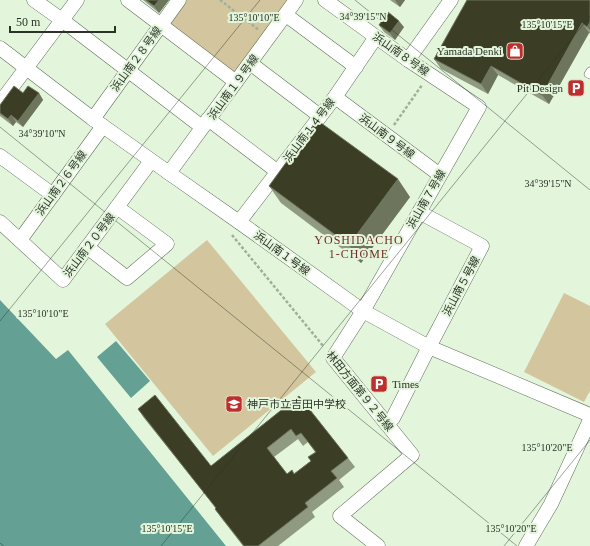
<svg xmlns="http://www.w3.org/2000/svg" width="590" height="546" viewBox="0 0 590 546" font-family="'Times New Roman','Noto Sans JP',serif">
  <rect width="100%" height="100%" fill="#e3f6db"/>
  <g fill="#d3c69e">
    <polygon points="187,0 288,0 232,80 168,26"/>
    <polygon points="207,240 316,372 213,456 105,324"/>
    <polygon points="564,293 590,306 590,391 584,402 524,372"/>
  </g>
  <g fill="#64a194">
    <polygon points="0,300 56,359 68,350 226,546 0,546"/>
    <polygon points="116,341 150,381 131,398 97,357"/>
  </g>
  <g fill="none" stroke-linecap="round" stroke-linejoin="round">
    <defs>
      <polyline id="lane" points="590,71 588,74 590,75"/>
      <g id="street">
        <polyline points="34,0 62,20 202,127"/>
        <polyline points="128,0 236,82"/>
        <polyline points="325,0 408,60 479,107 363,311 333,358 412,455 340,516 378,546"/>
        <polyline points="286,15 356,67"/>
        <polyline points="0,48 93,119 169,173 239,222 363,311 429,347 590,415"/>
        <polyline points="408,60 451,0"/>
        <polyline points="250,63 320,116"/>
        <polyline points="335,97 440,175"/>
        <polyline points="0,103 77,0"/>
        <polyline points="93,119 179,0"/>
        <polyline points="208,119 278,172"/>
        <polyline points="0,156 53,195"/>
        <polyline points="169,173 296,0"/>
        <polyline points="0,222 63,280 151,161"/>
        <polyline points="239,222 335,97 376,37"/>
        <polyline points="20,240 103,126"/>
        <polyline points="87,247 127,278 167,244 117,207"/>
        <polyline points="387,424 393,418 429,347 482,246 419,212"/>
        <polyline points="526,546 551,504 590,420"/>
      </g>
    </defs>
    <use href="#lane" stroke="#607059" stroke-width="8"/>
    <use href="#street" stroke="#607059" stroke-width="15"/>
    <g stroke="#a0ae9a" stroke-width="2.5" stroke-dasharray="3 2" stroke-linecap="butt">
      <polyline points="220,0 259,30"/>
      <polyline points="394,125 422,85"/>
      <polyline points="232,235 324,347"/>
    </g>
    <use href="#lane" stroke="#fff" stroke-width="7"/>
    <use href="#street" stroke="#fff" stroke-width="14"/>
  </g>
  <g fill="#8f9a80" fill-rule="evenodd">
    <polygon points="143,0 169,0 159,13"/>
    <polygon points="390,0 405,0 400,7"/>
    <polygon points="590,0 590,34 589,33 549,104 498,75 488,94 441,69 434,59"/>
    <polygon points="379,25 404,27 395,40 384,32"/>
    <polygon points="23,93 39,93 43,100 23,127 16,122 13,126 0,116 0,105"/>
    <polygon points="269,186 410,197 361,263 281,203"/>
    <path d="M299,396L348,458L355,467L339,480L344,487L312,512L315,517L278,546H243L222,519L215,509L216,508L144,418L138,409L211,466ZM298,439L303,446L308,442L315,452L311,461L294,474H287L274,457Z"/>
  </g>
  <g fill="#6d755c">
    <polygon points="159,0 169,0 159,13 154,6"/>
    <polygon points="395,0 405,0 400,7"/>
    <polygon points="399,21 404,27 395,40 390,33"/>
    <polygon points="590,22 590,30 587,27"/>
    <polygon points="582,23 589,33 549,104 542,95"/>
    <polygon points="491,66 498,75 488,94 481,84"/>
    <polygon points="39,93 43,100 23,127 18,121"/>
    <polygon points="11,115 16,122 13,126 8,119"/>
    <polygon points="398,179 410,197 361,263 349,245"/>
  </g>
  <g fill="#3b3e25" stroke="#6d755c" fill-rule="evenodd">
    <polygon points="146,0 159,0 154,6"/>
    <polygon points="467,0 590,0 590,22 587,27 582,23 542,95 491,66 481,84 434,59"/>
    <polygon points="388,12 399,21 390,33 379,25"/>
    <polygon points="14,86 23,93 28,86 39,93 18,121 11,115 8,119 0,113 0,105"/>
    <polygon points="317,120 398,179 349,245 269,186"/>
    <path d="M155,395L211,466L299,396L348,458L331,471L337,478L305,503L308,507L258,546H244L215,509L216,508L138,409ZM291,429L296,436L301,433L316,452L308,457L311,461L294,474L292,470L287,474L267,448Z"/>
  </g>
  <path fill="none" stroke="#2b3228" stroke-width="1" stroke-opacity="0.45" d="M355,0L590,190M0,127L517,546M0,321L260,0M0,543L4,546M161,546L590,16M504,546L590,440"/>
  <defs>
    <symbol id="shop-square" viewBox="-11 -11 22 22"><rect x="-9" y="-9" width="18" height="18" rx="4" fill="#bd2e2c" stroke="#e3f6db"/><path d="M-5-2.5h2.3a2.7 3.5 0 0 1 5.4 0H5L5.5 6h-11ZM-1.5-2.5h3a1.5 2.3 0 0 0-3 0Z" fill="#fff"/></symbol>
    <symbol id="parking-square" viewBox="-11 -11 22 22"><rect x="-9" y="-9" width="18" height="18" rx="4" fill="#bd2e2c" stroke="#e3f6db"/><path d="M-3.5-5.5H1a3.5 3.5 0 0 1 0 7H-1V5.5H-3.5ZM-1-3.4V-.6H.8a1.4 1.4 0 0 0 0-2.8Z" fill="#fff"/></symbol>
    <symbol id="school-square" viewBox="-11 -11 22 22"><rect x="-9" y="-9" width="18" height="18" rx="4" fill="#bd2e2c" stroke="#e3f6db"/><path d="M0-5L7-2L0 1L-7-2ZM-4 1L0 2.5L4 1V4Q0 6-4 4Z" fill="#fff"/></symbol>
  </defs>
  <g fill-rule="evenodd">
    <use href="#shop-square" x="505" y="41" width="20" height="20"/>
    <use href="#parking-square" x="566" y="78" width="20" height="20"/>
    <use href="#parking-square" x="369" y="374" width="20" height="20"/>
    <use href="#school-square" x="224" y="394" width="20" height="20"/>
  </g>
  <g text-anchor="middle" dominant-baseline="central" stroke-width="4" stroke-linejoin="round" paint-order="stroke">
    <g font-size="11" fill="#2b3228" stroke="#e3f6db" text-anchor="end">
      <text x="502" y="51">Yamada Denki</text>
      <text x="563" y="88">Pit Design</text>
      <text x="392" y="384" text-anchor="start">Times</text>
      <text x="247" y="404" text-anchor="start">神戸市立吉田中学校</text>
    </g>
    <g font-size="11" fill="#2b3228" stroke="#e3f6db">
      <text transform="translate(401 54) rotate(35)">浜山南８号線</text>
      <text transform="translate(136 59) rotate(-54)">浜山南２８号線</text>
      <text transform="translate(233 87) rotate(-54)">浜山南１９号線</text>
      <text transform="translate(309 130) rotate(-53)">浜山南１４号線</text>
      <text transform="translate(387 136) rotate(37)">浜山南９号線</text>
      <text transform="translate(61 183) rotate(-54)">浜山南２６号線</text>
      <text transform="translate(426 199) rotate(-60)">浜山南７号線</text>
      <text transform="translate(89 245) rotate(-53)">浜山南２０号線</text>
      <text transform="translate(282 253) rotate(36)">浜山南１号線</text>
      <text transform="translate(461 286) rotate(-62)">浜山南５号線</text>
      <text transform="translate(360 391) rotate(51)">林田方面第９２号線</text>
    </g>
    <g font-size="12" letter-spacing="1" fill="#722c27" stroke="#e3f6db">
      <text x="359" y="240">YOSHIDACHO<tspan x="359" dy="14">1-CHOME</tspan></text>
    </g>
  </g>
  <g font-size="10" text-anchor="middle" fill="#2b3228" stroke="#e3f6db" stroke-width="4" stroke-linejoin="round" paint-order="stroke">
    <text x="363" y="20">34°39'15"N</text>
    <text x="254" y="21">135°10'10"E</text>
    <text x="547" y="28">135°10'15"E</text>
    <text x="42" y="137">34°39'10"N</text>
    <text x="548" y="187">34°39'15"N</text>
    <text x="43" y="317">135°10'10"E</text>
    <text x="547" y="451">135°10'20"E</text>
    <text x="167" y="532">135°10'15"E</text>
    <text x="511" y="532">135°10'20"E</text>
  </g>
  <path d="M10 26v6h105v-6" fill="none" stroke="#2b3228" stroke-width="2"/>
  <text x="16" y="26" font-size="12" fill="#2b3228" stroke="#e3f6db" stroke-width="3" paint-order="stroke">50 m</text>
</svg>
